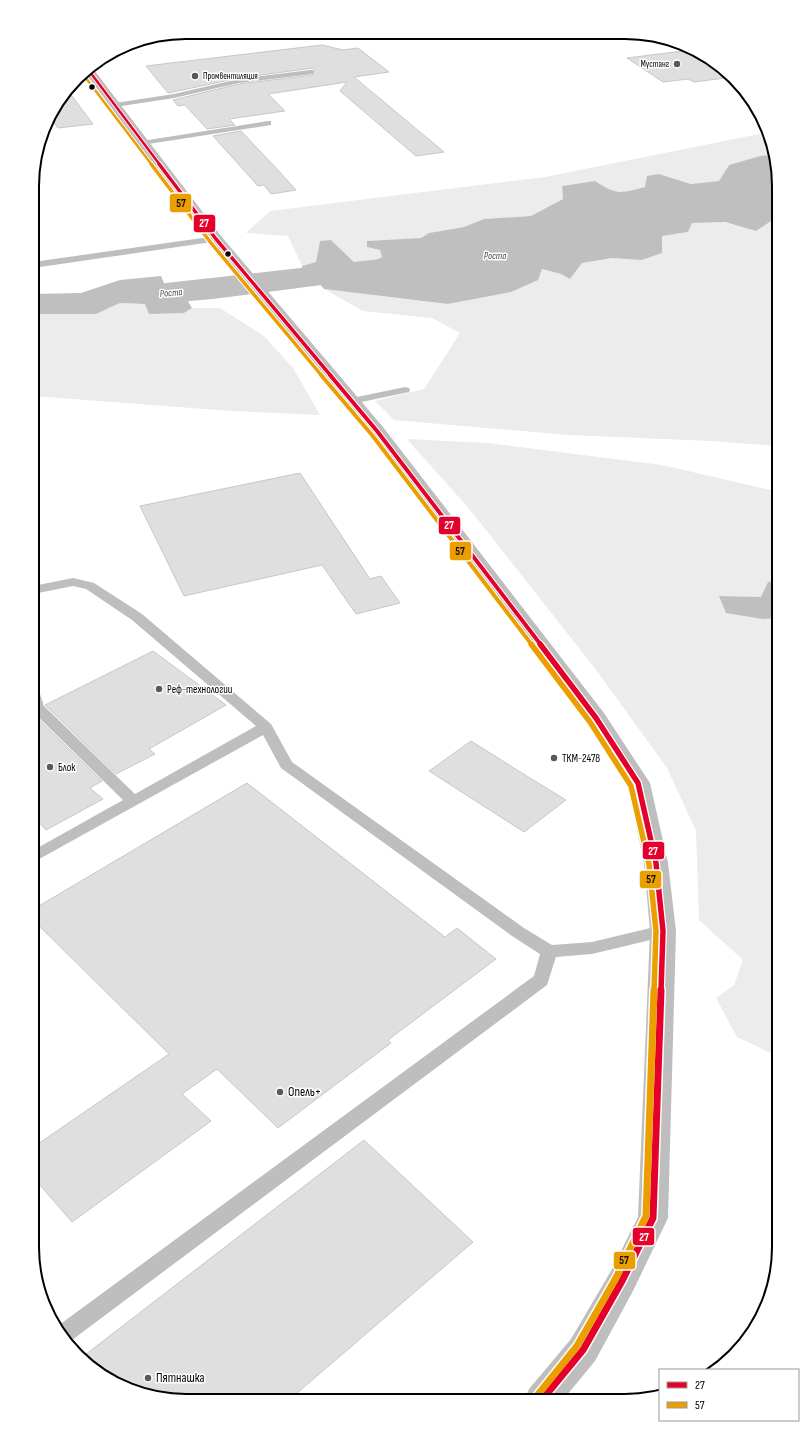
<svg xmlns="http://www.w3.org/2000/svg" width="811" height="1433" viewBox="0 0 811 1433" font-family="'Sofia Sans Condensed',sans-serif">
  <rect width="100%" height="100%" fill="#fff"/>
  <g fill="#ececec">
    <polygon points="769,132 774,155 760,156 729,165 719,181 691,184 659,174 645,187 623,192 611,192 595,181 562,186 563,199 531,216 484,219 464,227 429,233 422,238 368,241 380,250 382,257 372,262 355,263 331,240 320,242 316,262 302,266 288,236 246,233 270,211 545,177"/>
    <polygon points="779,216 779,446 711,441 569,435 394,420 375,401 424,389 460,333 432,318 363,311 324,289 448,304 511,292 541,269 561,274 570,279 582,263 612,258 642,260 662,253 662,236 688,232 692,223 724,222 756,231"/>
    <polygon points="120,303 145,304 184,313 192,308 220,308 264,336 293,368 320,415 231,411 33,396 33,314 96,314"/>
    <polygon points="407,439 488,443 662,465 779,492 779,580 768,582 761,597 719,596 763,619 779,618 779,1057 737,1037 716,998 734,985 743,960 699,920 696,831 667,768 597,671 471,511"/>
  </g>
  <g fill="#bfbfbf">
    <path d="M774,155L779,186V216L756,231L725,222L692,223L688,232L662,236V253L642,260L612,258L582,263L570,279L561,274L542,269L538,280L511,292L448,304L324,289L311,274L302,271V266L316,262L320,241L331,240L355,263L372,262L382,257L380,250L367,247V241L421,238L429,233L464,227L484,219L531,216L563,199L562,186L595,181C618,196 620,193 645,187L647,176L659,174L691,184L719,181L729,165L760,156Z"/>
    <polygon points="161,276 167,290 193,286 233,283 234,288 186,298 192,308 184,313 149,314 145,304 120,303 96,314 33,314 33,294 81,293 120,280"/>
    <polygon points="779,580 779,618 763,619 726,613 719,596 761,597 768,582"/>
  </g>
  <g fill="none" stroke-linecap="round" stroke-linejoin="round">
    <polygon fill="#bfbfbf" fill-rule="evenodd" points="380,259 391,262 396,269 391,276 213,299 166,303 154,300 149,293 154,286 166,283"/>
  </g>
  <g fill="#dfdfdf" stroke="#c7c7c7">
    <polygon points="322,45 343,50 358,48 389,72 354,77 444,152 416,156 340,91 347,82 268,94 285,111 229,119 235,125 207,129 185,105 178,106 173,100 239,84 313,75 314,70 313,68 239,78 168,93 146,66"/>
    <polygon points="683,51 688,54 701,53 726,70 733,77 694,82 688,79 663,82 627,58"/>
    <polygon points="68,91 93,124 58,128 49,116"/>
    <polygon points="241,131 277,169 296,190 271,194 264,185 258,186 213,136"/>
    <polygon points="300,473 370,579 381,576 400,603 356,614 322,565 184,596 140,506"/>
    <polygon points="153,651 226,705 149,749 155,754 116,774 45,705"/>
    <polygon points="33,714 102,781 90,788 103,799 46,830 33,816"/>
    <polygon points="471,741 517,770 566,800 524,832 429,771"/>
    <polygon points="247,783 445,937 457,928 496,959 388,1040 391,1043 278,1128 217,1069 182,1094 211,1121 72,1222 32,1176 32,1148 169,1054 32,919 32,910"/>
    <polygon points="364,1140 473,1242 289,1400 165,1400 127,1389 92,1369 81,1358"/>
  </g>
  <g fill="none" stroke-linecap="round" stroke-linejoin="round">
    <g fill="#bebebe" fill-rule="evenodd">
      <polygon points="193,32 212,32 144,42 121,47 127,44"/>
      <polygon points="310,70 313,70 313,74 239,83 174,98 115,107 111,105 115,103 174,94 239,79"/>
      <polygon points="268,121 271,121 271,125 142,145 138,143 142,141"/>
      <polygon points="216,236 219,237 219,241 33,268 33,262"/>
      <polygon points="405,387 409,388 410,390 409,392 352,404 347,401 352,398"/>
      <polygon points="73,578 94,583 142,614 271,724 292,762 524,928 552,945 592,942 663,925 669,927 671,931 669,935 663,937 592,954 556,957 547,985 68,1343 55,1328 534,976 540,954 512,936 281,768 263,735 32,863 32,851 123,800 33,712 33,687 38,688 44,706 135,794 256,726 132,620 86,589 73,586 33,594 33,586"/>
    </g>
    <polygon fill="#bebebe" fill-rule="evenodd" points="91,66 221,236 383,427 604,713 650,783 668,863 676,931 668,1218 633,1291 595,1361 562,1401 524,1401 529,1389 571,1339 611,1271 638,1217 650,931 644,863 627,783 588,723 371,435 211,242 84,71"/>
    <defs>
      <polyline id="bus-1-far4" points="87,68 160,165"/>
      <polyline id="bus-1-far3" points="159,164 216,239 331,376"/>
      <polyline id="bus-1-far2" points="330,375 377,431 541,645"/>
      <polyline id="bus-1-far1" points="540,644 596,718 638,783 656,863 663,931 661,991"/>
      <polyline id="bus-1" points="541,1401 583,1350 622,1281 653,1218 661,990"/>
      <polyline id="bus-2-far4" points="82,73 152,165"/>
      <polyline id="bus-2-far3" points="151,164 211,243 322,376"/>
      <polyline id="bus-2-far2" points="321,375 372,435 532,645"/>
      <polyline id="bus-2-far1" points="531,644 590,722 631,786 649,864 656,931 654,991"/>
      <polyline id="bus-2" points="536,1397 577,1346 616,1278 646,1216 654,990"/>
    </defs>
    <use href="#bus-1-far4" stroke="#fff" stroke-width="4"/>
    <use href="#bus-1-far3" stroke="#fff" stroke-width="5.5"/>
    <use href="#bus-1-far2" stroke="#fff" stroke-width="6"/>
    <use href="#bus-1-far1" stroke="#fff" stroke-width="8"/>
    <use href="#bus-1" stroke="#fff" stroke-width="10"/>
    <use href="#bus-2-far4" stroke="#fff" stroke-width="4"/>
    <use href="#bus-2-far3" stroke="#fff" stroke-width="5.5"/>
    <use href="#bus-2-far2" stroke="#fff" stroke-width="6"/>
    <use href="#bus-2-far1" stroke="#fff" stroke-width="8"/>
    <use href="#bus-2" stroke="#fff" stroke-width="10"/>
    <use href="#bus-1-far4" stroke="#e4002b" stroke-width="2.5"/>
    <use href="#bus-1-far3" stroke="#e4002b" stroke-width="3.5"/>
    <use href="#bus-1-far2" stroke="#e4002b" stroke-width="4"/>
    <use href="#bus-1-far1" stroke="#e4002b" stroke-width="5.5"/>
    <use href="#bus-1" stroke="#e4002b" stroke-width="7"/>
    <use href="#bus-2-far4" stroke="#eb9e00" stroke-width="2.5"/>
    <use href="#bus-2-far3" stroke="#eb9e00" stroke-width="3.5"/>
    <use href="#bus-2-far2" stroke="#eb9e00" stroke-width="4"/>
    <use href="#bus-2-far1" stroke="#eb9e00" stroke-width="5.5"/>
    <use href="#bus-2" stroke="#eb9e00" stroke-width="7"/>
  </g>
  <g fill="#595959" stroke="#fff" stroke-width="1.5">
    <circle cx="677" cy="64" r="4"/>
    <circle cx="195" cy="76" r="4"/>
    <circle cx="159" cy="689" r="4"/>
    <circle cx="554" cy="758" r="4"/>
    <circle cx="50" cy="767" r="4"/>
    <circle cx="280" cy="1092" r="4"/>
    <circle cx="148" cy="1378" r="4"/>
  </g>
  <g fill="#000" stroke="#fff" stroke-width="1.5">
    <circle cx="92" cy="87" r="3.5"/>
    <circle cx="228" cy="254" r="3.5"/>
  </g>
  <g text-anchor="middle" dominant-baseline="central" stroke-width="3" stroke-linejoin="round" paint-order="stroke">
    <g font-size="9" fill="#000" stroke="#fff" text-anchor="end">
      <text x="669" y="64">Мустанг</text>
      <text x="203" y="76" text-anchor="start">Промвентиляция</text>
    </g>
    <g font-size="10" font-style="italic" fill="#444" stroke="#fff">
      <text x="495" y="256">Роста</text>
      <text transform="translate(171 293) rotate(-5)">Роста</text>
    </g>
    <g font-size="11" fill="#000" stroke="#fff" text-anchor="start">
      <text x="167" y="689">Реф-технологии</text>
      <text x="562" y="758">ТКМ-2478</text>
      <text x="58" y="767">Блок</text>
    </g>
    <g font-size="13" fill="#000" stroke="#fff" text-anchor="start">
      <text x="288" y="1092">Опель+</text>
      <text x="156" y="1378">Пятнашка</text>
    </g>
  </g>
  <path d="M0 0H811V1433H0ZM186 39H625A147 147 0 0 1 772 186V1247A147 147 0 0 1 625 1394H186A147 147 0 0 1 39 1247V186A147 147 0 0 1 186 39Z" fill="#fff" fill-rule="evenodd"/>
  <path fill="none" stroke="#000" stroke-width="2" d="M186 39H625A147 147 0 0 1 772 186V1247A147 147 0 0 1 625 1394H186A147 147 0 0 1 39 1247V186A147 147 0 0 1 186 39Z"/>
  <g stroke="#fff" stroke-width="1.5">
    <rect x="169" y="193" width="23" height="20" rx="4" fill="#eb9e00"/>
    <rect x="193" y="214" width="23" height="19" rx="4" fill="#e4002b"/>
    <rect x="438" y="516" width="23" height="19" rx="4" fill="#e4002b"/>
    <rect x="449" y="541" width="23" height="20" rx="4" fill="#eb9e00"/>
    <rect x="642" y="841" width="23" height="19" rx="4" fill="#e4002b"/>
    <rect x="639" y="870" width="23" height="19" rx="4" fill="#eb9e00"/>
    <rect x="632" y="1227" width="23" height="19" rx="4" fill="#e4002b"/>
    <rect x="613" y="1251" width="23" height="19" rx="4" fill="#eb9e00"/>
  </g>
  <g font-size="11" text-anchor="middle" font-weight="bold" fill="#fff">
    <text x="204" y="227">27</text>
    <text x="449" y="529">27</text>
    <text x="653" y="855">27</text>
    <text x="644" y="1241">27</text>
  </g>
  <g font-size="11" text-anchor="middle" font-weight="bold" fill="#111">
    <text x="181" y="207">57</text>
    <text x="460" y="555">57</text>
    <text x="651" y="883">57</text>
    <text x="624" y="1264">57</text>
  </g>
  <rect x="659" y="1369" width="140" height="52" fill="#ffffff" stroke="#999999"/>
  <rect x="667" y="1382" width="20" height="6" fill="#e4002b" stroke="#999999"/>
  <text x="695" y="1389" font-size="12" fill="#000000">27</text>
  <rect x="667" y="1402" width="20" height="6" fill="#eb9e00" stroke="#999999"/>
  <text x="695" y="1409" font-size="12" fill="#000000">57</text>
</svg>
